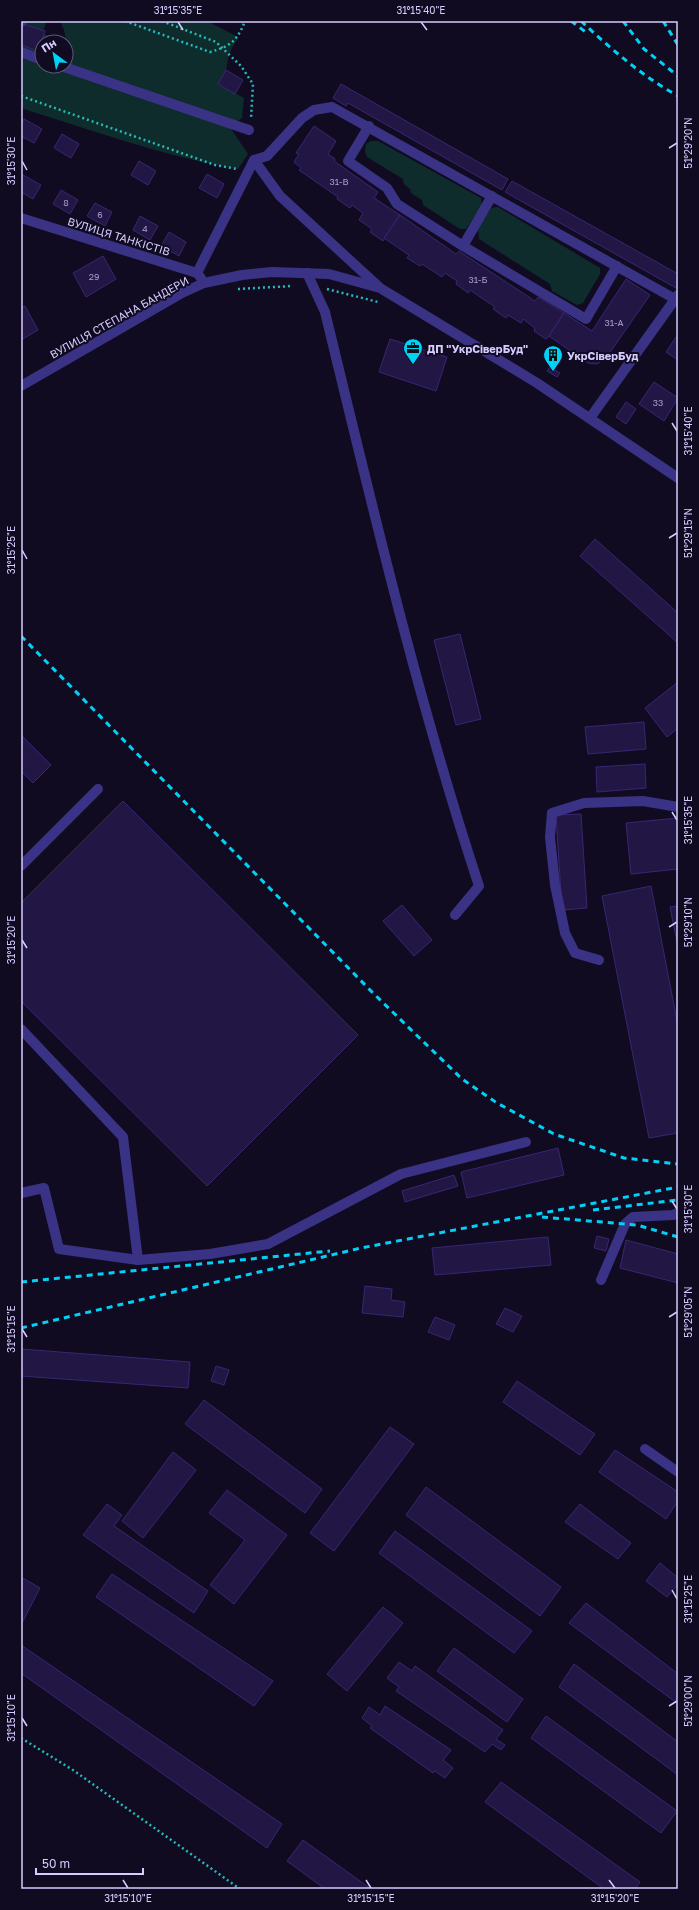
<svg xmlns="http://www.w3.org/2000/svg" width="699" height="1910" viewBox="0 0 699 1910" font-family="'Golos Text',sans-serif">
  <rect width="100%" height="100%" fill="#110b22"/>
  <g fill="#0e2c2c">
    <polygon points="21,21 47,21 43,31 21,23"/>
    <path d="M60,21H207L238,37L229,54L226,70L218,84L244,98L242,118L233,124L231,129L248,154L238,169C166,157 91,130 21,108V45L38,51L44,34L60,41L42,42V66L71,65L64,30Z"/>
    <polygon points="371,141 378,141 481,198 482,205 466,229 460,229 423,205 422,200 411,193 410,189 404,184 403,179 367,157 365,151 366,144"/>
    <polygon points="498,207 600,268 600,274 583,303 577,305 552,291 550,284 479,239 478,229 491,208"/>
  </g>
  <g fill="#221644" stroke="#392672">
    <polygon points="22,24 45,31 38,51 21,45"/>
    <polygon points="226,70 243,80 235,94 218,84"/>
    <polygon points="341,84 508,179 502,190 348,103 346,106 333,98"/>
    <polygon points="24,119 42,129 34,143 21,136 21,125"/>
    <polygon points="314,126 336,141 328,154 335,159 334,161 378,192 374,198 400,215 383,241 370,232 372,229 359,220 363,213 352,205 350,208 337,199 338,197 299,170 301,168 294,162 299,154 296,153"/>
    <polygon points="62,134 79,144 71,158 54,148"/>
    <polygon points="139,161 156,171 148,185 131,175"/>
    <polygon points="207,174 224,184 217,198 199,188"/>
    <polygon points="23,175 41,185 33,199 21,192 21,179"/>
    <polygon points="512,181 678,274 678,284 676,288 505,192"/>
    <polygon points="61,190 78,200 70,214 53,204"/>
    <polygon points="95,203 112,212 105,226 87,216"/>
    <polygon points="400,215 456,254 459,251 535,301 538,297 564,313 549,336 546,339 534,331 535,328 523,319 521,323 508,315 506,318 493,309 495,307 470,290 468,293 456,284 457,281 445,273 442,277 422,264 420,266 407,258 409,255 384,238"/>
    <polygon points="140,216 158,226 150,240 133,230"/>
    <polygon points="169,232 186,242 179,256 161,246"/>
    <polygon points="103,256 116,279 86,297 73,273"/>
    <polygon points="626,279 650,295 606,358 597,364 588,363 549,336 564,313 592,331"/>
    <polygon points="25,306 38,330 21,340 21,308"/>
    <polygon points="676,337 678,339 678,360 666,352"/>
    <polygon points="390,339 447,357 436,391 379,372"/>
    <polygon points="550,367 560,373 557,377 547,371"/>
    <polygon points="654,382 678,398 664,421 639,404"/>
    <polygon points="626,402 636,409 626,424 616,417"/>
    <polygon points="595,539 678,613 678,643 580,556"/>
    <polygon points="460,634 481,719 456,725 434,640"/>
    <polygon points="678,682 678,728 667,737 645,708"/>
    <polygon points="644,722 646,749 588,754 585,727"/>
    <polygon points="21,735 51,765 33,783 21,771"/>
    <polygon points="645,764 646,788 597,792 596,767"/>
    <polygon points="123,801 358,1035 207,1186 21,1001 21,903"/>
    <polygon points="581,814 587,908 562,910 556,815"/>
    <polygon points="678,818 678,869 631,874 626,823"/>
    <polygon points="651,886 678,1026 678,1133 649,1138 602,896"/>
    <polygon points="402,905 432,940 414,956 383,921"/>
    <polygon points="678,906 678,947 670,907"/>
    <polygon points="558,1148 564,1175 467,1198 461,1172"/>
    <polygon points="454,1175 458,1186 405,1202 402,1191"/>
    <polygon points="597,1236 609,1239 606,1251 594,1248"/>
    <polygon points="548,1237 551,1265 435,1275 432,1248"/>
    <polygon points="626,1240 678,1254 678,1283 620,1268"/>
    <polygon points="365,1286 392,1289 391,1300 405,1302 403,1317 362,1313"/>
    <polygon points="505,1308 522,1316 513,1332 496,1324"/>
    <polygon points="435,1317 455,1325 449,1340 428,1332"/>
    <polygon points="21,1349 190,1362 188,1388 21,1376"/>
    <polygon points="216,1366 229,1370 224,1385 211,1381"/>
    <polygon points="517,1381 595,1434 580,1455 503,1402"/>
    <polygon points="204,1400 322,1489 305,1513 185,1424"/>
    <polygon points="390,1427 414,1444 334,1551 310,1533"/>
    <polygon points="615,1450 678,1492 678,1501 666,1519 599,1472"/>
    <polygon points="173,1452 196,1470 143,1538 122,1521"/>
    <polygon points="426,1487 561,1587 540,1616 406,1515"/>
    <polygon points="227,1490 287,1535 234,1604 210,1585 245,1540 209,1513"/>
    <polygon points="107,1504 122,1515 114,1526 208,1591 194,1613 83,1535"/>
    <polygon points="580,1504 631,1543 618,1559 565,1522"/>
    <polygon points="395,1531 532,1631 514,1653 379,1553"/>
    <polygon points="660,1563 678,1578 678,1584 667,1597 646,1581"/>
    <polygon points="112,1574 273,1681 254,1706 96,1597"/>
    <polygon points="21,1577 40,1588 21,1625"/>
    <polygon points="586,1603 678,1674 678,1704 569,1623"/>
    <polygon points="383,1607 403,1623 347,1691 327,1674"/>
    <polygon points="21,1645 282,1824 267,1848 21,1673"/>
    <polygon points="454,1648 523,1699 507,1722 437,1671"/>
    <polygon points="399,1662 412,1671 415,1666 503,1730 496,1739 505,1745 501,1750 492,1744 485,1752 396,1691 399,1687 387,1678"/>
    <polygon points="574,1664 678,1742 678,1775 559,1687"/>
    <polygon points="385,1706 451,1750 443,1760 453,1768 445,1778 435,1771 433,1773 370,1728 372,1726 362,1718 369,1707 380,1715"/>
    <polygon points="546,1716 677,1811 661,1833 531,1738"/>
    <polygon points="501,1782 640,1882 635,1889 604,1889 485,1802"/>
    <polygon points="303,1840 371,1889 325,1889 287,1861"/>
  </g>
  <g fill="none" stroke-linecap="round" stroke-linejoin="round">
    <g stroke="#24bbba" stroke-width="2.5" stroke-dasharray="2 3" stroke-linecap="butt">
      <path d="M125,21L210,52C231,46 237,41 245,21"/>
      <polyline points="162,21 216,42 241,66 253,84 251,119"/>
      <polyline points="21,96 215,165 237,169"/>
      <polyline points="238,289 292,286"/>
      <polyline points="327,289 378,302"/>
      <polyline points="21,1738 73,1770 240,1889"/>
    </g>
    <g stroke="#3a3385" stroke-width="10">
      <polyline points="21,22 22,21"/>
      <polyline points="21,52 42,60"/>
      <polyline points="61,66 249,130"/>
      <polyline points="369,126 348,161 387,188 397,204 463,246 586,319 617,266"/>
      <polyline points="254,160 280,196 379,287"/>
      <polyline points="21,218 197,273 201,278"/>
      <polyline points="463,246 492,196"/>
      <polyline points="197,273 254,160 267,156 302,118 314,110 332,107 675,299"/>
      <path d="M307,273L325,312C372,505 417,698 479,886L455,915"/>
      <polyline points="21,386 182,293 204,283 242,275 272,272 329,274 380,288 537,383 678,478"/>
      <polyline points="590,418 678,295"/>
      <polyline points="21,866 98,789"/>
      <polyline points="599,960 575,953 565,933 555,885 550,837 552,813 584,803 643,801 678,807"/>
      <polyline points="21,1029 123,1137 138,1260"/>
      <polyline points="21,1193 44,1188 59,1249 138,1260 210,1254 268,1244 401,1174 526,1142"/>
      <polyline points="601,1280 625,1224 633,1217 673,1215 678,1213"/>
      <polyline points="645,1449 678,1472"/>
    </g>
    <g stroke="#00d1f7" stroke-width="3" stroke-dasharray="6 5" stroke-linecap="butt">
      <polyline points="571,21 587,33"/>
      <path d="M581,21C611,49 642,76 678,96"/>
      <polyline points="623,21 644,49 678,76"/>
      <polyline points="663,21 678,45"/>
      <polyline points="21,636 374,994 462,1079 497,1103 554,1134 624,1158 678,1164"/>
      <polyline points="593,1210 678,1200"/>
      <polyline points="542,1217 637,1225 678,1237"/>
      <polyline points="21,1282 330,1251"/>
      <polyline points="21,1328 361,1248 678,1187"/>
    </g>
  </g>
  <path fill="none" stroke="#d5ccff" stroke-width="1.5" d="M178,22L183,30M421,22L427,30M669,148L677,143M22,161L27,170M672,423L677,431M669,538L677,533M22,550L27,559M672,812L677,820M669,927L677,922M22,940L27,948M672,1201L677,1209M669,1317L677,1312M22,1329L27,1337M672,1590L677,1599M669,1706L677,1701M22,1718L27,1726M123,1880L128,1888M366,1880L371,1888M609,1880L615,1888"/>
  <defs>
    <symbol id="office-pin" viewBox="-11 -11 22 30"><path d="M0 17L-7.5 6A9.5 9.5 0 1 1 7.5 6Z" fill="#00d1f7" stroke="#110b22"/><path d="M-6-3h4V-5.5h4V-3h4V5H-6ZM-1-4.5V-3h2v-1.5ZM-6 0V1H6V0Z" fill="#111"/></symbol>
    <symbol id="building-pin" viewBox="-11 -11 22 30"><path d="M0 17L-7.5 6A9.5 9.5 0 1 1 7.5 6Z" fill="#00d1f7" stroke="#110b22"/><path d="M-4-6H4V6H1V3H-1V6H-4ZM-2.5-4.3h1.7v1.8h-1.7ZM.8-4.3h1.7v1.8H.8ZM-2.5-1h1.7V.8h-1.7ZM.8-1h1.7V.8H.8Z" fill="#111"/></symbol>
  </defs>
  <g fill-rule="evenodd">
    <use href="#office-pin" x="402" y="337" width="22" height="30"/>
    <use href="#building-pin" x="542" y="344" width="22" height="30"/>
  </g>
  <g text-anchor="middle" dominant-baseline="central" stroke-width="4" stroke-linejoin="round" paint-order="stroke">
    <g font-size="9" fill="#a89ed0">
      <text x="339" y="181">31-В</text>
      <text x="66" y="202">8</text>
      <text x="100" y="214">6</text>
      <text x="145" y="228">4</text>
      <text x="94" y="276">29</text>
      <text x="478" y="279">31-Б</text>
      <text x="614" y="322">31-А</text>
      <text x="658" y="402">33</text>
    </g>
    <g font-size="11" fill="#d5ccff" stroke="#110b22">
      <text transform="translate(119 236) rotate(17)">ВУЛИЦЯ ТАНКІСТІВ</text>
      <text transform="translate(119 317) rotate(-29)">ВУЛИЦЯ СТЕПАНА БАНДЕРИ</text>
    </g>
    <g font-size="11" font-weight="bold" fill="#d5ccff" stroke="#110b22" text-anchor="start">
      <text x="427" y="348">ДП "УкрСіверБуд"</text>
      <text x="567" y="355">УкрСіверБуд</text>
    </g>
  </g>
  <rect width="699" height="1910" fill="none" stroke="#110b22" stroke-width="44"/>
  <g transform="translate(54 54) rotate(328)"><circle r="19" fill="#110b22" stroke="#5f587a"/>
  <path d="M0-3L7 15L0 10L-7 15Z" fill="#00d1f7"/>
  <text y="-6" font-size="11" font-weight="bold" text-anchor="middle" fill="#d5ccff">Пн</text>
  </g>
  <path d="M36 1868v6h107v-6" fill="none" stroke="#d5ccff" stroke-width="2"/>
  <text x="42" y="1868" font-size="12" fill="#d5ccff" stroke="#110b22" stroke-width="3" paint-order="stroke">50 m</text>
  <rect x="22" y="22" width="655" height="1866" fill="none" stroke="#d5ccff" stroke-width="1.5"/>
  <g font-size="10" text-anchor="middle" fill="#d5ccff">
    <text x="178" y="14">31°15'35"E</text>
    <text x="421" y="14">31°15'40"E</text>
    <text transform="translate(688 143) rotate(-90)" y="4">51°29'20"N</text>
    <text transform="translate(11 161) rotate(-90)" y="4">31°15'30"E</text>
    <text transform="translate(688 431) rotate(-90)" y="4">31°15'40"E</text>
    <text transform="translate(688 533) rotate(-90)" y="4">51°29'15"N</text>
    <text transform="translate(11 550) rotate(-90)" y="4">31°15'25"E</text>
    <text transform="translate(688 820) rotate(-90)" y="4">31°15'35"E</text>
    <text transform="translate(688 922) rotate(-90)" y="4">51°29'10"N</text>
    <text transform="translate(11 940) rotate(-90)" y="4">31°15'20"E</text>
    <text transform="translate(688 1209) rotate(-90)" y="4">31°15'30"E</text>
    <text transform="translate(688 1312) rotate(-90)" y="4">51°29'05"N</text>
    <text transform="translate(11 1329) rotate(-90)" y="4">31°15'15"E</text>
    <text transform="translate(688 1599) rotate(-90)" y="4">31°15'25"E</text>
    <text transform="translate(688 1701) rotate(-90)" y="4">51°29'00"N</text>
    <text transform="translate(11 1718) rotate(-90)" y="4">31°15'10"E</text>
    <text x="128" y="1902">31°15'10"E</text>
    <text x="371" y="1902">31°15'15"E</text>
    <text x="615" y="1902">31°15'20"E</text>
  </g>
</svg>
